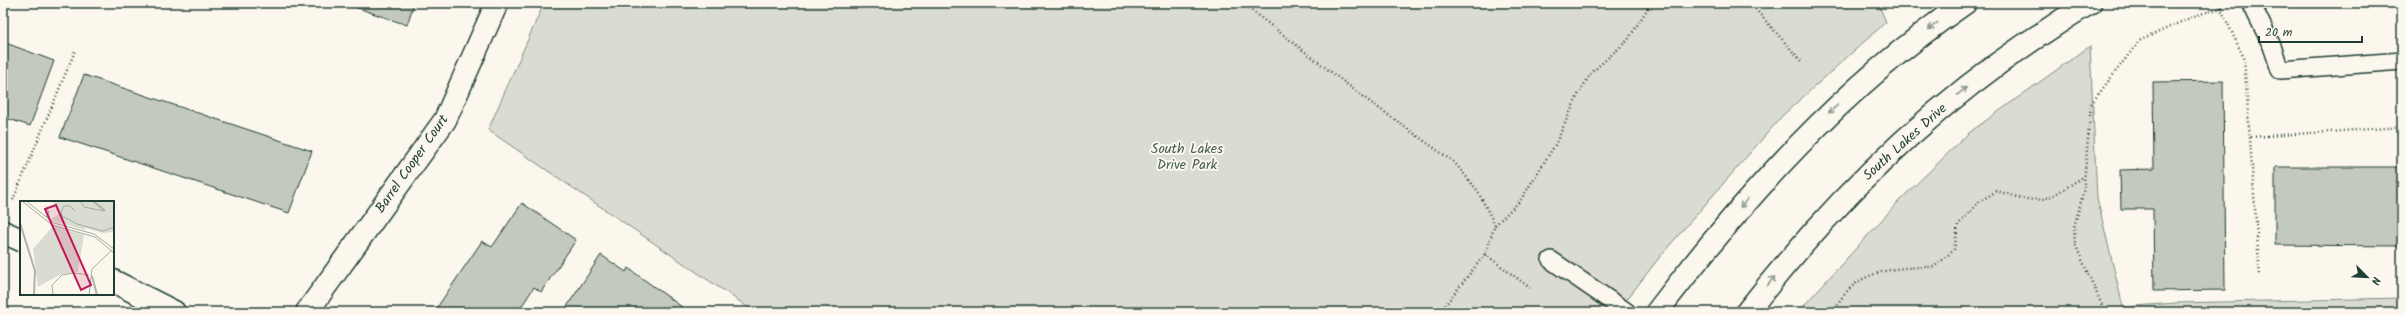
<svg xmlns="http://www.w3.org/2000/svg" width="2405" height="315" viewBox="0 0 2405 315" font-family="Kalam,sans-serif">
  <rect width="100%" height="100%" fill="#fbf7ec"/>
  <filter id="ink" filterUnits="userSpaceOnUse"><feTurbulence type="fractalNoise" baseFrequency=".025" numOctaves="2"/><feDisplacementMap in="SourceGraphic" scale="8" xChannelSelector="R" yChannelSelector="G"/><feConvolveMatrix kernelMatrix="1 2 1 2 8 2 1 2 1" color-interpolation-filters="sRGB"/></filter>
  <g filter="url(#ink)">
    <g fill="#dbdcd1" stroke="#7d8c82">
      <polygon points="544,3 1878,3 1886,22 1783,115 1662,254 1617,312 755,312 488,130"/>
      <polygon points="2090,46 2097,198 2123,307 2176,303 2402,298 2402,312 1798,312 1900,200 1970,132"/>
    </g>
    <g fill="#c4c9be" stroke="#1f3d34">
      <polygon points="343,3 414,3 407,25"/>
      <polygon points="3,42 54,61 30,126 3,117"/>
      <polygon points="84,75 312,151 289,213 60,137"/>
      <polygon points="2223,81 2225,290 2154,291 2153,209 2121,209 2120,170 2154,169 2153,82"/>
      <polygon points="2275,167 2402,167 2402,246 2275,245"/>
      <polygon points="522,203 576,240 541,292 534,287 518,312 434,312 482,241 492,247"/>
      <polygon points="601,255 626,272 628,268 689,312 564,311"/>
    </g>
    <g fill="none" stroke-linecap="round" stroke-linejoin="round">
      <defs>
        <g id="lane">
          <polyline points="2251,3 2272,46 2280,70 2402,61"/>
          <polyline points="1551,260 1627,312"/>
        </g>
        <g id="street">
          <polyline points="3,232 21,240"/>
          <polyline points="113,281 174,312"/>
          <polyline points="307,312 445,120 497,3"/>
        </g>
        <g id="secondary">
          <path d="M1657,312C1746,195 1843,87 1965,3"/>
          <path d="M1747,312C1828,208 1921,114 2032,40C2051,28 2070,14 2090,3"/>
        </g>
      </defs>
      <use href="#lane" stroke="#1f3d34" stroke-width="20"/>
      <use href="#street" stroke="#1f3d34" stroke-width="25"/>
      <use href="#secondary" stroke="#1f3d34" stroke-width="25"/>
      <g stroke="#1f3d34" stroke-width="2.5" stroke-dasharray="1 3" stroke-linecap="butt">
        <polyline points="1242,3 1366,99 1455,163 1477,190 1495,225"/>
        <polyline points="1750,3 1802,62"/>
        <polyline points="2220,7 2244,58 2260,277"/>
        <polyline points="2251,137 2402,127"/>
        <polyline points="13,200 75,51"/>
        <polyline points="1485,254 1530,288"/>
        <polyline points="1440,312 1485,254 1495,225 1520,201 1555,145 1578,95 1591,73 1628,40 1651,3"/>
        <path d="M1834,312C1851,270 1894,267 1934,267L1954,250L1958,225L1980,201L1997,191C2043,206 2043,202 2083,177"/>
        <polyline points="2105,312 2075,244 2074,227 2083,194 2091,104 2139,41 2194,16 2224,7"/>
      </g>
      <use href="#lane" stroke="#fbf7ec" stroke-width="17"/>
      <use href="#street" stroke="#fbf7ec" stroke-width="22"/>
      <use href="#secondary" stroke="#fbf7ec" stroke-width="22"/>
    </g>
    <defs><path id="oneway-shaft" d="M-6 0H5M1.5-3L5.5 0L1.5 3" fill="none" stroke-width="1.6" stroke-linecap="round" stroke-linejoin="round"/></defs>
    <g stroke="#8d9a90">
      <use href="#oneway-shaft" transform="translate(1933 26) rotate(142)"/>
      <use href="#oneway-shaft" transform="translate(1962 91) rotate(-40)"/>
      <use href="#oneway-shaft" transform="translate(1833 109) rotate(139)"/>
      <use href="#oneway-shaft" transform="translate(1744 203) rotate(131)"/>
      <use href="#oneway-shaft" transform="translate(1771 281) rotate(-52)"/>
    </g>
  </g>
  <g text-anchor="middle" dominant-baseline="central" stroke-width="4" stroke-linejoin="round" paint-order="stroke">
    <g font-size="14" fill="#1f3d34" stroke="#fbf7ec">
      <text transform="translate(1905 142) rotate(-42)">South Lakes Drive</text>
      <text transform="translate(412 164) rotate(-55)">Barrel Cooper Court</text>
    </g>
    <g font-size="14" fill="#455d53" stroke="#fbf7ec">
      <text x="1187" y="149">South Lakes<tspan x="1187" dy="16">Drive Park</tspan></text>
    </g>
  </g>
  <g transform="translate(20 201)">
    <rect width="94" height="94" fill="#fbf7ec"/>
    <path d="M33,0L94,1V31L83,32L65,27V29L36,21L31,18L39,13ZM33,25L64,34L58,71L39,74L18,86L13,48Z" fill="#dbdcd1"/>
    <path fill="none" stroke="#adb4aa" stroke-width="2" d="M73,0L85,10M0,22L15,70L14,94M72,75L77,94"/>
    <path fill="none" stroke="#a3ada2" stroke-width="1" d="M2,0L32,24L75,36L94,52M6,0L34,22L74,33L94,48M60,0L64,6L84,10M26,5L29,12L26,16M44,5L41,11L42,15L57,23L83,30L94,26M44,5H50L55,10M33,94L32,84L42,74L54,72L69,74M69,94L72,68L92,49"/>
    <path fill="#c2185b" fill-opacity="0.15" stroke="#c2185b" stroke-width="2" d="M36,4L71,84L61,89L25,8Z"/>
    <rect width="94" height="94" fill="none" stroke="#1f3d34" stroke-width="2"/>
  </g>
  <rect width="2405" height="315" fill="none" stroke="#fbf7ec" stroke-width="16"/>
  <rect x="8" y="8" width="2389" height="299" fill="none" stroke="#1f3d34" stroke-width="1.5" filter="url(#ink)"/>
  <g transform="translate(2367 277) rotate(114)" stroke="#fbf7ec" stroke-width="3" paint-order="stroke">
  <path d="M0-3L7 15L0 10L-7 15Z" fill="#1f3d34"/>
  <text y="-6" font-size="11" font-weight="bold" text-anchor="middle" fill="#1f3d34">N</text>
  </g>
  <path d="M2259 36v6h103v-6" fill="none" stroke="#1f3d34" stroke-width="2"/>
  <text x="2265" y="36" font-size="12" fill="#1f3d34" stroke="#fbf7ec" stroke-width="3" paint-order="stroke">20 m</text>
</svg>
